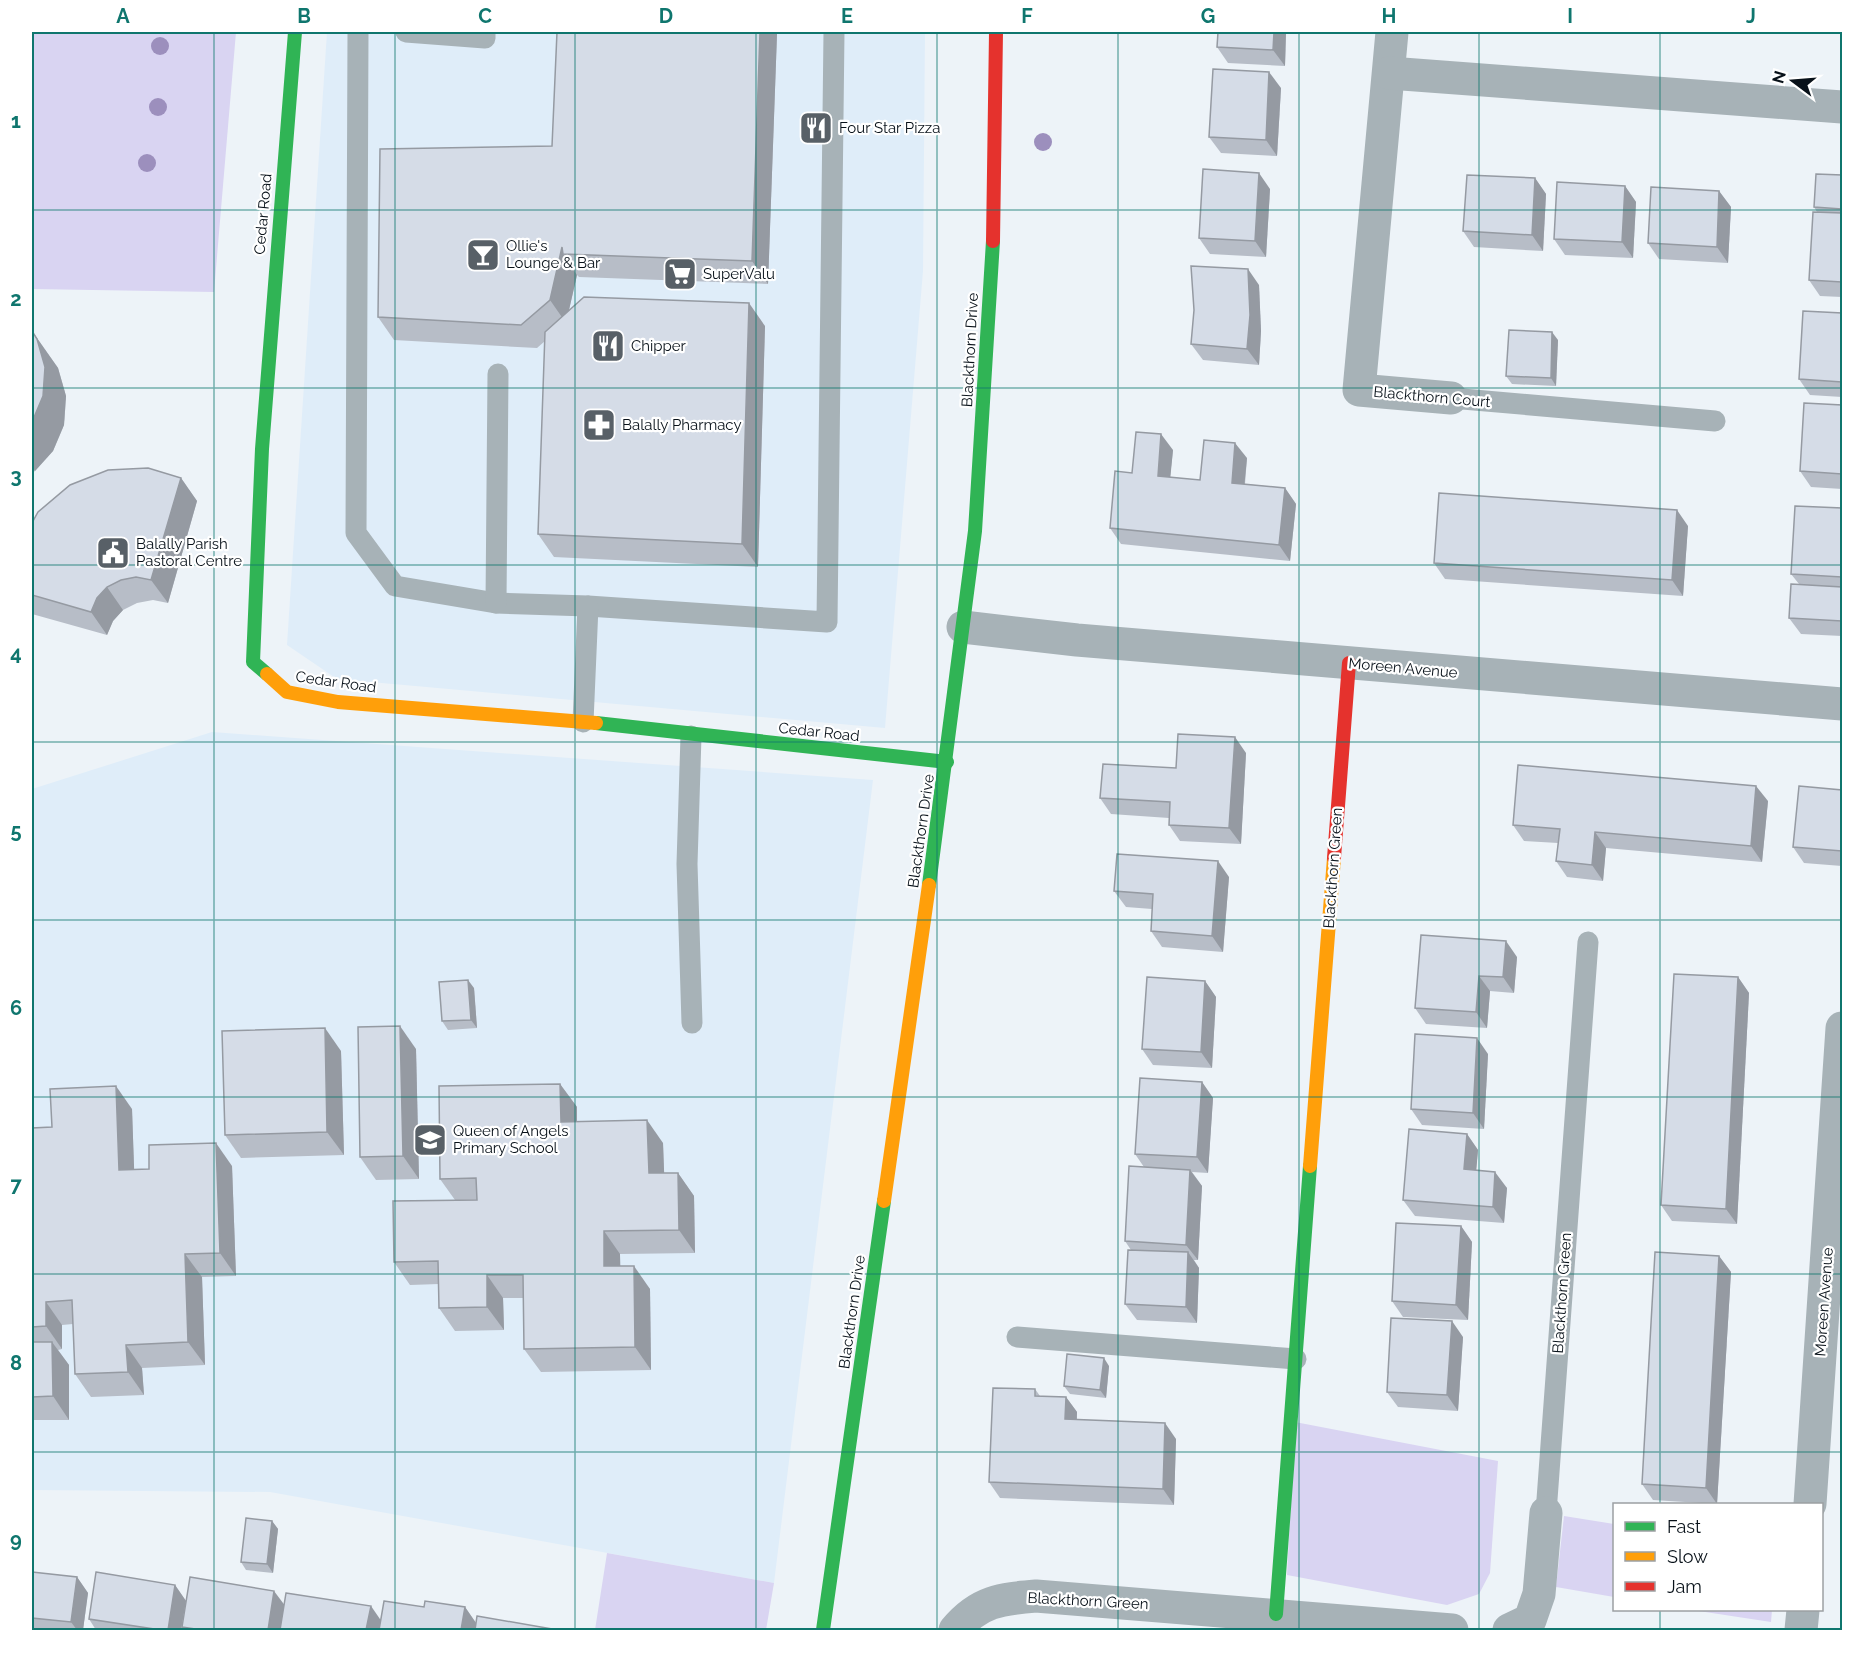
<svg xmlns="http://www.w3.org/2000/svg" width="1874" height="1662" viewBox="0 0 1874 1662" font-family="Raleway,sans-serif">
  <rect width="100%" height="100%" fill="#edf3f8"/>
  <g fill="#dfedf9">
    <polygon points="327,32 925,32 923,271 885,728 337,679 287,645"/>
    <polygon points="212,732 873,780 774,1583 270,1492 32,1490 32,789"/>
  </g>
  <g fill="#d9d4f2">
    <polygon points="32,32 236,32 214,292 32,289"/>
    <polygon points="1295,1422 1498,1461 1490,1573 1479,1594 1447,1605 1287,1575"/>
    <polygon points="1564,1516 1614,1524 1614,1597 1556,1587"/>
    <polygon points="607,1553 774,1583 766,1630 595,1630"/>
    <polygon points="1692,1610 1772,1610 1771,1622"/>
  </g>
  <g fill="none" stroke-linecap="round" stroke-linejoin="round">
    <g stroke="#a7b2b7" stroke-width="21">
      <polyline points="358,32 356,533 395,586 496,603 588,606 827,622 834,32"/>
      <polyline points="406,32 485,38 485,32"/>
      <polyline points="1451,398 1715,421"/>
      <polyline points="496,603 498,374"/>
      <polyline points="583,722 588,606"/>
      <polyline points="691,736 687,864 692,1023"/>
      <polyline points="1017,1337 1296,1359"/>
      <polyline points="1546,1513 1588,942"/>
    </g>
    <g stroke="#a7b2b7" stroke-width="33">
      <polyline points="1392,32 1359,390 1451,398"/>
      <polyline points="1389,73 1842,107"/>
      <polyline points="963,627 1077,640 1842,704"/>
      <polyline points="1810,1504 1842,1028"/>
      <path d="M955,1630C979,1601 1001,1599 1036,1596L1452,1630"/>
      <polyline points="1509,1630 1530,1620 1539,1594 1546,1513"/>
      <polyline points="1801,1630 1803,1610"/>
    </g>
    <g stroke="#30b455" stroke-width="14">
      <polyline points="267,674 253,662 262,449 295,32"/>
      <polyline points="596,723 947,762"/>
      <polyline points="929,885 975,531 993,241"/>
      <polyline points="1276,1614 1310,1166"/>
      <polyline points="823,1630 884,1201"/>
    </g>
    <g stroke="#ff9f0a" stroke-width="14">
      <polyline points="267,674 287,692 338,702 596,723"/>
      <polyline points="1310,1166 1334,858"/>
      <polyline points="884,1201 929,885"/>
    </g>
    <g stroke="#e5322d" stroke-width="14">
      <polyline points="993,241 996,32"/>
      <polyline points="1334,858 1349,663"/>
    </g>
  </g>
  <g fill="#9c8fbd">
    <circle cx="160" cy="46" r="9"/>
    <circle cx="158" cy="107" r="9"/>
    <circle cx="1043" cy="142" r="9"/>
    <circle cx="147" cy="163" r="9"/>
  </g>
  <g fill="#b7bdc7">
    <polygon points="557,32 776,32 777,34 768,284 579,277 577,275 569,310 765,326 758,567 554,557 538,534 545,341 537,348 394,340 378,317 552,146"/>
    <polygon points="1286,32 1285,66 1228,63 1217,47"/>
    <polygon points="1281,88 1277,156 1221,153 1209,137"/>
    <polygon points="1842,175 1842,297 1820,296 1809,280 1817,212 1814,207"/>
    <polygon points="1535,178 1546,194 1543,251 1474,247 1463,231"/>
    <polygon points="1625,186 1636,202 1633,258 1565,255 1554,239"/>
    <polygon points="1270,189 1266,257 1210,254 1199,238"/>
    <polygon points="1719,191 1731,207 1728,263 1659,259 1648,243"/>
    <polygon points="1259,285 1261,331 1259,365 1203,360 1191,344"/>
    <polygon points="1842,313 1842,397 1810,395 1799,379"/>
    <polygon points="32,331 58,368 66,396 64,425 53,451 35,471 32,473"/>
    <polygon points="1558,340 1556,386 1512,384 1506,376"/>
    <polygon points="1842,405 1842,489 1811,487 1800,471"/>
    <polygon points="1173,450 1170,477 1200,480 1247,458 1245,484 1285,488 1296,504 1290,561 1121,544 1110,528 1132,473"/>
    <polygon points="181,478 197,501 168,603 153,600 137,603 123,610 113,621 107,635 32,614 32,523"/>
    <polygon points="1842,508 1842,636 1801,634 1789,618 1799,584 1791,574"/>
    <polygon points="1688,526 1683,596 1445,579 1434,563"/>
    <polygon points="1246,753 1241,844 1180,841 1169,825 1169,818 1111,814 1100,798 1176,768"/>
    <polygon points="1842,790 1842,866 1804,863 1793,847"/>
    <polygon points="1768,801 1762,862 1606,848 1603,881 1567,877 1556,861 1558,843 1524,841 1513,825"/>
    <polygon points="1229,877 1223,952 1162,947 1151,931 1152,909 1126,907 1114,891"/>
    <polygon points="1517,957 1514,993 1490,991 1487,1028 1426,1024 1415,1008"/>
    <polygon points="1738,977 1749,993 1737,1224 1672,1221 1661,1205"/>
    <polygon points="1205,981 1216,997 1212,1068 1153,1065 1142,1049"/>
    <polygon points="474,988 477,1028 448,1030 442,1021"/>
    <polygon points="416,1049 419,1179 376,1180 360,1157"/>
    <polygon points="341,1051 344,1155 241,1158 225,1135"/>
    <polygon points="1488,1054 1484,1129 1422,1125 1411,1109"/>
    <polygon points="1202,1082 1213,1098 1208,1173 1192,1172 1202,1186 1198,1260 1194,1260 1199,1268 1197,1323 1137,1320 1125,1304 1131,1250 1125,1241 1144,1167 1135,1154"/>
    <polygon points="560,1084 577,1107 577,1121 663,1143 664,1173 678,1173 694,1196 695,1253 620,1254 620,1266 650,1289 651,1370 541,1372 524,1349 524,1298 503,1298 504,1330 455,1331 439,1308 439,1284 410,1285 394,1262 455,1200 440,1179"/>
    <polygon points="132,1109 134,1170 232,1166 236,1276 202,1277 205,1365 142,1368 144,1395 91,1397 75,1374 73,1324 62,1325 62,1349 58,1350 69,1365 69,1420 32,1420 32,1128 52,1127"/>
    <polygon points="1467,1134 1478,1150 1476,1170 1507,1188 1504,1223 1415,1216 1403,1200"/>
    <polygon points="1461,1226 1472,1242 1468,1320 1403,1317 1392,1301"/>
    <polygon points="1719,1256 1731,1272 1717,1504 1653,1500 1642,1484"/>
    <polygon points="1463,1337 1458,1411 1398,1407 1387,1392"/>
    <polygon points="1109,1366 1106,1398 1070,1394 1064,1386"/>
    <polygon points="1035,1389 1040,1396 1066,1397 1077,1412 1077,1420 1176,1439 1174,1505 1000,1498 989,1482"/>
    <polygon points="272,1521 278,1529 273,1573 246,1570 241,1562"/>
    <polygon points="32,1572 77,1577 88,1593 83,1630 32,1630"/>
    <polygon points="175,1585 186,1601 181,1630 96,1630 89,1619"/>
    <polygon points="284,1604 381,1621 424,1607 465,1607 476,1623 558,1630 184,1630 182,1627"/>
  </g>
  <g fill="#959aa2">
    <polygon points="760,32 776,32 777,34 768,284 752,261"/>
    <polygon points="1274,32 1286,32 1285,66 1273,50"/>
    <polygon points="1269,72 1281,88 1277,156 1266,140"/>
    <polygon points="1259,173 1270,189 1266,257 1255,241"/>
    <polygon points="1535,178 1546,194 1543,251 1532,235"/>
    <polygon points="1625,186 1636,202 1633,258 1622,242"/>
    <polygon points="1719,191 1731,207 1728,263 1717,247"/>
    <polygon points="562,247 563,254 577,275 566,323 550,300"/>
    <polygon points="1248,269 1259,285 1261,331 1259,365 1247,349"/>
    <polygon points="749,303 765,326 758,567 742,544"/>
    <polygon points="32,331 58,368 66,396 64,425 53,451 35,471 32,466"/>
    <polygon points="1552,332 1558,340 1556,386 1551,378"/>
    <polygon points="1161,434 1173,450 1169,491 1158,476"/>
    <polygon points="1235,443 1247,458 1243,499 1232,483"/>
    <polygon points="181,478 197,501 168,603 151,580"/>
    <polygon points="1285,488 1296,504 1290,561 1279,545"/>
    <polygon points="1677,510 1688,526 1683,596 1672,580"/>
    <polygon points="107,587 123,610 113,621 107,635 91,612 97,598"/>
    <polygon points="1235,737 1246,753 1241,844 1229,828"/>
    <polygon points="1756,786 1768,801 1762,862 1751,846"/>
    <polygon points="1595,832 1606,848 1603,881 1592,865"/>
    <polygon points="1218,861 1229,877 1223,952 1212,936"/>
    <polygon points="1506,941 1517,957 1514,993 1503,977"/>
    <polygon points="1479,976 1490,991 1487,1028 1476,1012"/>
    <polygon points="1738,977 1749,993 1737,1224 1726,1209"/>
    <polygon points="468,980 474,988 477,1028 471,1020"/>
    <polygon points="1205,981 1216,997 1212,1068 1201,1052"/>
    <polygon points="400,1026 416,1049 419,1179 403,1156"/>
    <polygon points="325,1028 341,1051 344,1155 327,1132"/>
    <polygon points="1477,1038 1488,1054 1484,1129 1473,1113"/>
    <polygon points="1202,1082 1213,1098 1208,1173 1197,1157"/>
    <polygon points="560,1084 577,1107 577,1145 561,1122"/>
    <polygon points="116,1086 132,1109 135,1194 119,1170"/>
    <polygon points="647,1120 663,1143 665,1196 649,1173"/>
    <polygon points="1467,1134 1478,1150 1475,1185 1464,1169"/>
    <polygon points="216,1143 232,1166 236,1276 220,1253"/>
    <polygon points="1190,1170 1202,1186 1198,1260 1186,1245"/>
    <polygon points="1495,1172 1507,1188 1504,1223 1493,1207"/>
    <polygon points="678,1173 694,1196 695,1253 679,1230"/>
    <polygon points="1461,1226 1472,1242 1468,1320 1456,1305"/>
    <polygon points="604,1231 620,1254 621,1290 604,1266"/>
    <polygon points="1188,1252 1199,1268 1197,1323 1186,1307"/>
    <polygon points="185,1254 202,1277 205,1365 188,1342"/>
    <polygon points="1719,1256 1731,1272 1717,1504 1706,1488"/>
    <polygon points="634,1266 650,1289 651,1370 635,1347"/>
    <polygon points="487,1275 503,1298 504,1330 487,1307"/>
    <polygon points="46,1302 62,1325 62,1349 46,1326"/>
    <polygon points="1452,1321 1463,1337 1458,1411 1447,1395"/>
    <polygon points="52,1342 69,1365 69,1420 53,1396"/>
    <polygon points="126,1345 142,1368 144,1395 128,1372"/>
    <polygon points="1104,1358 1109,1366 1106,1398 1100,1390"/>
    <polygon points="1066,1397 1077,1412 1076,1435 1065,1419"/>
    <polygon points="1165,1423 1176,1439 1174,1505 1163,1489"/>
    <polygon points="272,1521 278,1529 273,1573 267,1564"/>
    <polygon points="77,1577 88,1593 83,1630 77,1630 71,1622"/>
    <polygon points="175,1585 186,1601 181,1630 168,1630"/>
    <polygon points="274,1591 286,1607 282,1630 268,1630"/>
    <polygon points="371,1606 382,1622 380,1630 366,1630"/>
    <polygon points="465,1607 476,1623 475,1630 461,1630"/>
  </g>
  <g fill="#d5dce7" stroke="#959aa2" stroke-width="1.5">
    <polygon points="557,32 760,32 752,261 563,254 562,247 550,300 521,325 378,317 380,149 552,146"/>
    <polygon points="1218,32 1274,32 1273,50 1217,47"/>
    <polygon points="1213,69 1269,72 1266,140 1209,137"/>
    <polygon points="1203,169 1259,173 1255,241 1199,238"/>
    <polygon points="1816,174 1842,175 1842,209 1814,207"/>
    <polygon points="1467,175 1535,178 1532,235 1463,231"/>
    <polygon points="1557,182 1625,186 1622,242 1554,239"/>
    <polygon points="1651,187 1719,191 1717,247 1648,243"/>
    <polygon points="1813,212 1842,213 1842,282 1809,280"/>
    <polygon points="1191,266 1248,269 1250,315 1247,349 1191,344 1194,310"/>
    <polygon points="584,297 749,303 742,544 538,534 545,332"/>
    <polygon points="1803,311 1842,313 1842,382 1799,379"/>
    <polygon points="1509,330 1552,332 1551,378 1506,376"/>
    <polygon points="32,331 37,339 45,367 43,396 32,422"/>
    <polygon points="1804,403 1842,405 1842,474 1800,471"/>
    <polygon points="1136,432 1161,434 1158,476 1200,480 1204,440 1235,443 1232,483 1285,488 1279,545 1110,528 1115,471 1132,473"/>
    <polygon points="148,468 181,478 151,580 136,577 121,580 107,587 97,598 91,612 32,595 32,523 38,512 70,485 108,470"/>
    <polygon points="1439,493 1677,510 1672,580 1434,563"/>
    <polygon points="1795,506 1842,508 1842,577 1791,574"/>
    <polygon points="1791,584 1842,587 1842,621 1789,618"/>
    <polygon points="1178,734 1235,737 1229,828 1169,825 1170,802 1100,798 1103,764 1176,768"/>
    <polygon points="1518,765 1756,786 1751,846 1595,832 1592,865 1556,861 1560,829 1513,825"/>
    <polygon points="1799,786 1842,790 1842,851 1793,847"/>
    <polygon points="1117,854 1218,861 1212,936 1151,931 1153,894 1114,891"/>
    <polygon points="1421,935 1506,941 1503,977 1479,976 1476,1012 1415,1008"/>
    <polygon points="1674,974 1738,977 1726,1209 1661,1205"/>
    <polygon points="1147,977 1205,981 1201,1052 1142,1049"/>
    <polygon points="468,980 471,1020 442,1021 439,982"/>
    <polygon points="400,1026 403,1156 360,1157 358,1027"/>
    <polygon points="325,1028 327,1132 225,1135 222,1031"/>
    <polygon points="1415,1034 1477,1038 1473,1113 1411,1109"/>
    <polygon points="1140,1078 1202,1082 1197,1157 1135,1154"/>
    <polygon points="560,1084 561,1122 647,1120 649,1173 678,1173 679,1230 604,1231 604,1266 634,1266 635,1347 524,1349 523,1275 487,1275 487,1307 439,1308 438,1261 394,1262 393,1201 477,1200 476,1178 440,1179 439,1086"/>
    <polygon points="116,1086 119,1170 149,1169 149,1145 216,1143 220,1253 185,1254 188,1342 126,1345 128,1372 75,1374 72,1300 46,1302 46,1326 32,1327 32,1128 52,1127 50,1089"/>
    <polygon points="1409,1129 1467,1134 1464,1169 1495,1172 1493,1207 1403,1200"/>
    <polygon points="1129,1166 1190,1170 1186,1245 1125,1241"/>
    <polygon points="1396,1223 1461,1226 1456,1305 1392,1301"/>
    <polygon points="1128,1250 1188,1252 1186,1307 1125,1304"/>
    <polygon points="1655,1252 1719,1256 1706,1488 1642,1484"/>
    <polygon points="1391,1318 1452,1321 1447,1395 1387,1392"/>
    <polygon points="32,1342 52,1342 53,1396 32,1397"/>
    <polygon points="1067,1354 1104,1358 1100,1390 1064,1386"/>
    <polygon points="993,1388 1035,1389 1035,1396 1066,1397 1065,1419 1165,1423 1163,1489 989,1482"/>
    <polygon points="246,1518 272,1521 267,1564 241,1562"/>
    <polygon points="32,1572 77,1577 71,1622 32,1618"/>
    <polygon points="96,1572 175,1585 168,1630 161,1630 89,1619"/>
    <polygon points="190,1577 274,1591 268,1630 202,1630 182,1627"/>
    <polygon points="286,1593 371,1606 366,1630 280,1630"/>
    <polygon points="384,1601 424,1607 425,1601 465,1607 461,1630 379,1630"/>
    <polygon points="477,1616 558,1630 475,1630"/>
  </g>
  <path fill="none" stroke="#0f766e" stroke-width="1.5" stroke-opacity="0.55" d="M214,32V1630M395,32V1630M575,32V1630M756,32V1630M937,32V1630M1118,32V1630M1299,32V1630M1479,32V1630M1660,32V1504M32,210H1842M32,388H1842M32,565H1842M32,742H1842M32,920H1842M32,1097H1842M32,1274H1842M32,1452H1842M1660,1610V1630"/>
  <defs>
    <symbol id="restaurant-square" viewBox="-11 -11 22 22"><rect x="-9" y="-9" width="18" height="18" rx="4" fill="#586067" stroke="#fff"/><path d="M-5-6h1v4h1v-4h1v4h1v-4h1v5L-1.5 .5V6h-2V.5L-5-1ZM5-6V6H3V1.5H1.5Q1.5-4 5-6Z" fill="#fff"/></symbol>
    <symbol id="bar-square" viewBox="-11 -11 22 22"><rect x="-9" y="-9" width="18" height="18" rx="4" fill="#586067" stroke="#fff"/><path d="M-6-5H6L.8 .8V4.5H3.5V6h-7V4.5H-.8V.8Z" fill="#fff"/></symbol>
    <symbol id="supermarket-square" viewBox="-11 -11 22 22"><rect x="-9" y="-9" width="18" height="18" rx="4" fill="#586067" stroke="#fff"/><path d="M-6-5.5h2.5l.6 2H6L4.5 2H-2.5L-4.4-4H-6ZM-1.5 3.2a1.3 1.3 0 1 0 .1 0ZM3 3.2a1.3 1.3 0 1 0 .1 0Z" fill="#fff"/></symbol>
    <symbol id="pharmacy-square" viewBox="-11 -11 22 22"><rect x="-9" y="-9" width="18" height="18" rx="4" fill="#586067" stroke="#fff"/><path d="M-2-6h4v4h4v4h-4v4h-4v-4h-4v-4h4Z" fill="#fff"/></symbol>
    <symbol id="civic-square" viewBox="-11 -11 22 22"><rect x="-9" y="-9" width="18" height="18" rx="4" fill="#586067" stroke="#fff"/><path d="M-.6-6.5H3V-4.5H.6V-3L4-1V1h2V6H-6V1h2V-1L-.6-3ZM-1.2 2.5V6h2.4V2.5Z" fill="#fff"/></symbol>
    <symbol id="school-square" viewBox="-11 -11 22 22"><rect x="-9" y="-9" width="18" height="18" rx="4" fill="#586067" stroke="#fff"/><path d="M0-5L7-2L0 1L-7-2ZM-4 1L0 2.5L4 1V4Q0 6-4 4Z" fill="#fff"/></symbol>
  </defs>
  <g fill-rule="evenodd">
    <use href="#restaurant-square" x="797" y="109" width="38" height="38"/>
    <use href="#bar-square" x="464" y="236" width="38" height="38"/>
    <use href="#supermarket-square" x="661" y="255" width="38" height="38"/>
    <use href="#restaurant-square" x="589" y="327" width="38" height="38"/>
    <use href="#pharmacy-square" x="580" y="406" width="38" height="38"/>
    <use href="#civic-square" x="94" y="534" width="38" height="38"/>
    <use href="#school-square" x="411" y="1121" width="38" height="38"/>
  </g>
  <g text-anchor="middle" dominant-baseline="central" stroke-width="4.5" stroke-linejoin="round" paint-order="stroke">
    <g font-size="15" fill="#081119" stroke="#fff" text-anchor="start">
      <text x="839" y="128">Four Star Pizza</text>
      <text x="506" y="246">Ollie's<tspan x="506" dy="17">Lounge &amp; Bar</tspan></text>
      <text x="703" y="274">SuperValu</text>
      <text x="631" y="346">Chipper</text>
      <text x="622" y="425">Balally Pharmacy</text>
      <text x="136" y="544">Balally Parish<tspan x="136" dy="17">Pastoral Centre</tspan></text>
      <text x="453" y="1131">Queen of Angels<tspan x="453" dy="17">Primary School</tspan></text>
    </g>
    <g font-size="15" fill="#081119" stroke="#fff">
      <text transform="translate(263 214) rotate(-85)">Cedar Road</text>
      <text transform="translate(970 350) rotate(-87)">Blackthorn Drive</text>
      <text transform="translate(1432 397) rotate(5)">Blackthorn Court</text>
      <text transform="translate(1403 668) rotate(5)">Moreen Avenue</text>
      <text transform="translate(336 682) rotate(8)">Cedar Road</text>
      <text transform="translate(819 732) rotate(6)">Cedar Road</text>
      <text transform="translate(921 831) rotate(-82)">Blackthorn Drive</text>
      <text transform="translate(1333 868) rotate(-86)">Blackthorn Green</text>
      <text transform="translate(1562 1293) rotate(-86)">Blackthorn Green</text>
      <text transform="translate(1824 1302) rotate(-86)">Moreen Avenue</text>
      <text transform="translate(852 1312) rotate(-82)">Blackthorn Drive</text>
      <text transform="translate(1088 1601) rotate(3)">Blackthorn Green</text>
    </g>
  </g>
  <rect width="1874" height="1662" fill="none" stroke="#ffffff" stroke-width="66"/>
  <rect x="1613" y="1503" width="210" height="108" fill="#ffffff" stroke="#9ca0a3" stroke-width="1.5"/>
  <rect x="1625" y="1522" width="30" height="9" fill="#30b455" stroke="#9ca0a3" stroke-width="1.5"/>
  <text x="1667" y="1533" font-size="18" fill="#081119">Fast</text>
  <rect x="1625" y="1552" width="30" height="9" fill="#ff9f0a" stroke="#9ca0a3" stroke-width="1.5"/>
  <text x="1667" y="1563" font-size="18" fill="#081119">Slow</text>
  <rect x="1625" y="1582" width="30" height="9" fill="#e5322d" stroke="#9ca0a3" stroke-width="1.5"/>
  <text x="1667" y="1593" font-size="18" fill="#081119">Jam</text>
  <g transform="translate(1793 81) rotate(286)" stroke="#ffffff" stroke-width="4.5" paint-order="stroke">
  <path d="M0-4.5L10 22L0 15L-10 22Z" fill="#081119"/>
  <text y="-9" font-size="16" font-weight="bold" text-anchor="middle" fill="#081119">N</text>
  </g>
  <rect x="33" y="33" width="1808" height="1596" fill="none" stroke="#0f766e" stroke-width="2"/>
  <g font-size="20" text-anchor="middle" font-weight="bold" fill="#0f766e">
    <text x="123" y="23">A</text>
    <text x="304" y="23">B</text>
    <text x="485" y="23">C</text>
    <text x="666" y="23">D</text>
    <text x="847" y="23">E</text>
    <text x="1027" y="23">F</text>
    <text x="1208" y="23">G</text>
    <text x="1389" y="23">H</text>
    <text x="1570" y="23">I</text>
    <text x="1751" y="23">J</text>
    <text x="16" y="128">1</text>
    <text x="16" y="306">2</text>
    <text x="16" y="483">3</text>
    <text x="16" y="660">4</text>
    <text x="16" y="838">5</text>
    <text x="16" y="1015">6</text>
    <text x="16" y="1192">7</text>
    <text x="16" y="1370">8</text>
    <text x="16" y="1547">9</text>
  </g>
</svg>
